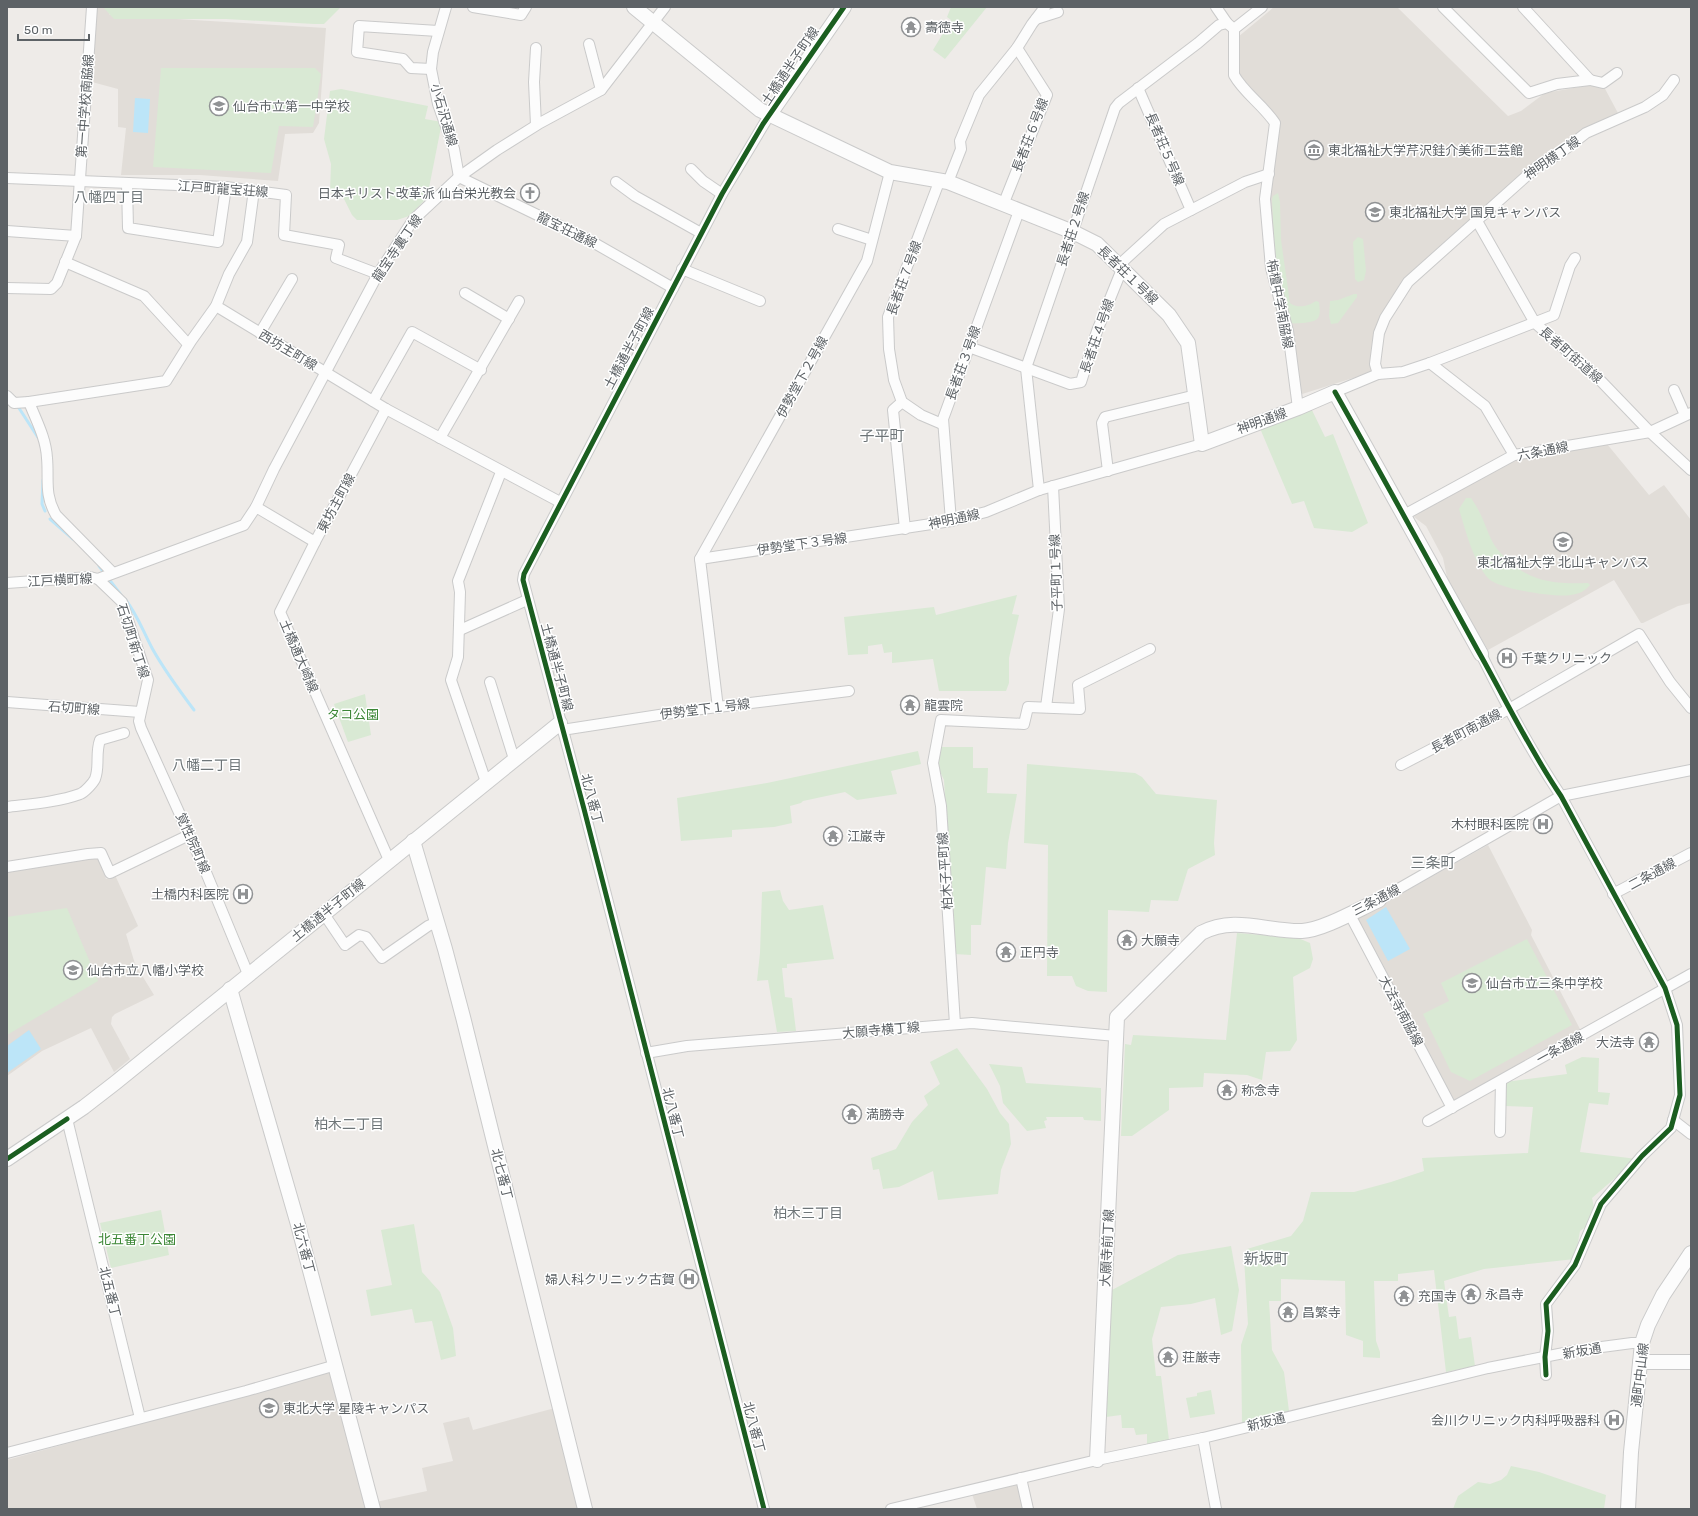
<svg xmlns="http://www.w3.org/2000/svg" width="1698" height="1516" viewBox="0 0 1698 1516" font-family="Rubik,'Noto Sans JP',sans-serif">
  <rect width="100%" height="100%" fill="#eeebe8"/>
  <g fill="#e1ddd8">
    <polygon points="95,7 105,7 110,15 326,28 319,123 313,133 285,134 278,181 200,175 121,175 126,128 118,127 118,89 92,82"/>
    <polygon points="1274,7 1397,7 1508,116 1521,111 1545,93 1591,85 1603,85 1619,115 1588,130 1403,284 1378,329 1372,372 1299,395 1273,264 1269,199 1280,121 1246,87 1238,72 1238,37"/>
    <polygon points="1607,444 1649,495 1664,485 1691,520 1691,603 1678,606 1643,623 1641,623 1614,580 1488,650 1448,582 1443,558 1426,526 1414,517 1415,515 1514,459"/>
    <polygon points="1488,845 1532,930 1531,935 1581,1031 1452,1103 1353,918 1385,903"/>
    <polygon points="98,858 106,879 115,875 138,926 126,934 135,964 154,995 115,1014 112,1017 111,1024 130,1059 114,1072 91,1028 42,1051 7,1076 7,870"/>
    <polygon points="333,1371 367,1509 7,1509 7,1460"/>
    <polygon points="555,1408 580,1509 378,1509 376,1502 427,1491 422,1468 453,1461 443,1423 469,1417 473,1430"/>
    <polygon points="1019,1482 1025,1509 977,1509 972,1494"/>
  </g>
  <g fill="#d9e9d4">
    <polygon points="103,7 341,7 324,24 314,24 226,19 114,19"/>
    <polygon points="951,7 987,7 945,59 933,50 951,20 947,17"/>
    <polygon points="161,68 315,68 321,74 313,127 279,126 271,173 153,167"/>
    <polygon points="341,89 428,106 425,119 442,122 427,198 409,216 397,220 357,220 352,215 344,199 330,192 331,164 324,139 330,91"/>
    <path d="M1278,193L1280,202L1281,240L1290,303C1297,309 1309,306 1316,301L1319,302C1321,318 1320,321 1304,323C1299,323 1295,324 1291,323L1275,262L1272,200L1273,196Z"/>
    <polygon points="1358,237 1363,239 1366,271 1364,280 1358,282 1355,279 1353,242"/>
    <polygon points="1354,294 1357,294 1357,297 1338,323 1331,324 1329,316 1330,301 1338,300"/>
    <polygon points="1310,406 1325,437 1333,434 1368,523 1352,532 1314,528 1304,501 1292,504 1259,426"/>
    <path d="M1466,498H1471C1482,514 1484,523 1491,539C1495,548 1503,556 1511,563C1534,583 1559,584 1588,583L1590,585C1585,591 1579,594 1571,595C1556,598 1499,589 1489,579C1474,564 1465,529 1459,509Z"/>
    <polygon points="1017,595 1012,614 1019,615 1009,658 1009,683 1006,691 939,691 933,659 892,663 892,652 884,653 882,644 868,646 868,654 848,655 844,617 934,607 936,615"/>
    <polygon points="365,694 371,735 348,742 334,704"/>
    <polygon points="941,747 973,747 973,768 988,768 987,793 1017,794 1008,843 1006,869 986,867 981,925 971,925 971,955 954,954 944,780 936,763 941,753"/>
    <polygon points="918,751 921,764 891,771 897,794 857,800 845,792 803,801 801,803 790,806 792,823 774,827 732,830 732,837 681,841 677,798 767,783"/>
    <polygon points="1027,764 1135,773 1142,777 1156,794 1217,800 1214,843 1215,855 1188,869 1178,901 1151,900 1149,912 1108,910 1107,992 1088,991 1076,986 1072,976 1047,976 1048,845 1024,843"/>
    <polygon points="780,890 783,901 789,910 823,905 834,959 787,964 787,968 782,968 785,997 792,998 796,1031 777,1032 768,980 757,981 760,953 762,892"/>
    <polygon points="67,908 98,981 7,1035 7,917"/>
    <polygon points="1237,933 1298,938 1310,943 1313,959 1310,968 1293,977 1297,1040 1290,1051 1266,1052 1262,1080 1247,1075 1204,1073 1203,1087 1169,1088 1169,1110 1132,1136 1121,1136 1125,1044 1131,1045 1133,1035 1226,1040"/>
    <polygon points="1527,939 1572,1025 1470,1081 1451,1072 1423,1014 1449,1001 1441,983"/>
    <polygon points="957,1048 987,1089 1000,1113 1009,1124 1011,1144 1001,1170 998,1194 938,1200 933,1171 899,1187 883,1189 879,1169 873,1170 871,1158 896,1149 912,1122 928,1105 924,1096 940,1084 930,1062"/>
    <polygon points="1582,1057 1599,1058 1598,1092 1610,1093 1608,1105 1589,1103 1580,1152 1637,1159 1592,1198 1595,1212 1587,1226 1580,1231 1575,1259 1484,1269 1444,1281 1449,1317 1456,1316 1459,1339 1471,1337 1475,1366 1446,1372 1434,1270 1398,1274 1398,1281 1374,1281 1376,1341 1380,1352 1380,1358 1363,1357 1363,1341 1346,1335 1345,1281 1281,1279 1281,1301 1269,1301 1272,1350 1284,1372 1289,1411 1242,1423 1241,1345 1248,1324 1244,1258 1247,1249 1291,1236 1303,1221 1311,1192 1354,1192 1391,1182 1424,1171 1422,1158 1528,1153 1533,1107 1505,1106 1505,1082 1567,1074 1565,1065"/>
    <polygon points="989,1064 1022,1067 1026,1083 1101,1088 1101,1121 1084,1120 1083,1117 1046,1117 1047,1120 1044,1121 1046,1128 1027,1131 1003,1103 1000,1086"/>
    <polygon points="161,1210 169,1255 111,1268 100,1223"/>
    <polygon points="414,1224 422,1272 440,1292 453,1328 456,1356 441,1360 432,1321 415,1323 412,1309 371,1316 366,1290 392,1285 381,1230"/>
    <polygon points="1231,1246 1239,1290 1232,1331 1221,1335 1215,1298 1191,1304 1161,1307 1152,1339 1156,1376 1161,1376 1169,1440 1147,1444 1147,1434 1136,1435 1134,1428 1122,1428 1121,1415 1106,1417 1112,1290 1178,1255"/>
    <polygon points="1211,1390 1215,1414 1190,1418 1186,1398 1197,1396 1197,1393"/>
    <polygon points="1511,1466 1539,1472 1606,1495 1604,1509 1453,1509 1458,1496 1478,1482 1490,1484 1501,1480 1507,1475"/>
  </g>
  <g fill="#bce5f8">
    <polygon points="135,98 150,99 148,133 133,132"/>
    <polygon points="1386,907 1410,949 1388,961 1366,920"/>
    <polygon points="29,1030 41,1049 7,1073 7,1046"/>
  </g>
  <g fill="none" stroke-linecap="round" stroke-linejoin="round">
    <g stroke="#bce5f8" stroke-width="3">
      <polyline points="17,405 39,439"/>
      <polyline points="43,480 42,504 45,511"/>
      <polyline points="50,519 73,539"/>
      <polyline points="99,566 121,595"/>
      <path d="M125,599C138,616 142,629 152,648C164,670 179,690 194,710"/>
    </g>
    <defs>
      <g id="street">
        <polyline points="446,7 433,52 431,69 438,104 454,149 459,177 589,240 673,288"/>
        <polyline points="473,7 521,15 526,7"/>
        <path d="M1216,7L1227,23L1234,29V75C1244,93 1263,105 1275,123L1265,199L1271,268L1288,331L1298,408"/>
        <polyline points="1443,7 1529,93 1557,84 1590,80 1523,7"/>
        <polyline points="1036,19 1058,12"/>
        <polyline points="1234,29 1262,7"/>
        <polyline points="589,44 601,90"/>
        <polyline points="431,69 411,68 403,59 357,52 359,26 438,31"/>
        <polyline points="1590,80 1603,83 1617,73"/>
        <polyline points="1138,88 1191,210"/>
        <polyline points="536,125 534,82 536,48"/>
        <polyline points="691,169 703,181 722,194"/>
        <polyline points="7,178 226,187 286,195 284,235 339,245 336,258 378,274"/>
        <polyline points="616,182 635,196 701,233"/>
        <polyline points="939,182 888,317 889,349 894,380 902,402 921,415 942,424"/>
        <polyline points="948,182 961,149 960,141 979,95 1017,48 1032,24 1045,7"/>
        <polyline points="127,184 128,228 218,242 226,187"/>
        <polyline points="1003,205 1047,95 1017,48"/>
        <polyline points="1477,221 1535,323 1598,378 1650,432 1691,470"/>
        <polyline points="838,229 872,240"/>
        <polyline points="7,231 76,236"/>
        <polyline points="65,262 144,296 188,344"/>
        <polyline points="1119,265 1164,224 1245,182 1269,174"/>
        <polyline points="682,269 760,301"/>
        <polyline points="7,288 51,289 57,283 76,236 92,7"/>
        <polyline points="465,293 509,319"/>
        <polyline points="216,306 386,409 560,502"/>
        <polyline points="260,333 292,279"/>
        <polyline points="969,347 1070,384 1081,382 1097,331 1122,269"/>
        <polyline points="1430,363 1485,406 1514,455"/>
        <polyline points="1378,374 1375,364 1379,333 1385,318 1408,282 1540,164 1559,154 1586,133 1645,107 1663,95 1674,80"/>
        <polyline points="1674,390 1685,415"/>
        <polyline points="1335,392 1378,374 1403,372 1430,363 1554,315 1570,266 1575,258"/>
        <path d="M7,396L14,403L29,402C36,420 46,438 47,458C49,480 44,494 56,515L112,572"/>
        <polyline points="373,401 412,332 481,370"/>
        <polyline points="29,402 166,381 191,341 216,306 229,274 247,242 254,190"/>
        <polyline points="902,402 893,410 905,529"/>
        <polyline points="440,438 519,301"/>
        <polyline points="1108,471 1102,423 1105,417 1196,395"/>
        <polyline points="1039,490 1026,368 1115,108 1119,103 1198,43 1219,25 1227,23"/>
        <polyline points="256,507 274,469 378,274 413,220 459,177 497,150 540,123 601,90 665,7"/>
        <polyline points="1404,515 1514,455 1650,432 1691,413"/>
        <polyline points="951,521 943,419 1019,211"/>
        <polyline points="315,542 280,612 389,860"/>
        <polyline points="700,559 951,521 986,512 1039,490 1202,444"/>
        <polyline points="98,579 122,602 148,680 139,721 141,728 205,870 248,974"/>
        <polyline points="7,583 90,577 98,579 244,525 256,507 315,542 386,409"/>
        <polyline points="460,630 527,600"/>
        <path d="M1481,654C1505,703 1531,751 1561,796L1665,988L1677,1025L1680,1095L1671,1128L1642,1156L1601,1204L1575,1265L1546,1304L1548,1331L1545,1357L1546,1375"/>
        <polyline points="490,682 514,759"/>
        <polyline points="7,702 140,712"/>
        <polyline points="1046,707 1059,609 1053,486"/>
        <polyline points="718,708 700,559 867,261 890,172"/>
        <polyline points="562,730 685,711 849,691"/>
        <polyline points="1401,765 1509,709 1639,634 1670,682 1691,708"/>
        <polyline points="486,782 451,680 458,657 460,592 458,581 501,472"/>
        <path d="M7,807C31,804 58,802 80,794C85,792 93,783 95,779C100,766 95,754 100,740L124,733"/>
        <polyline points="7,867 88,854 101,853 110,873 189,835"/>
        <polyline points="1613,894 1691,853"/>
        <polyline points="1379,900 1561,796 1691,770"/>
        <polyline points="1349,913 1452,1108"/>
        <polyline points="324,914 345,945 359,935 366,937 382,958 428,926 437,922"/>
        <polyline points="955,1024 941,806 933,763 941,720 1024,724 1028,707 1080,709 1078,685 1150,649"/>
        <polyline points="646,1053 687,1046 972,1023 1116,1036"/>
        <polyline points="67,1119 140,1418"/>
        <polyline points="1673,1120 1691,1134"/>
        <polyline points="1428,1121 1691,974"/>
        <polyline points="1500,1132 1501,1081"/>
        <polyline points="1203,1438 1216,1509"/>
        <polyline points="7,1453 246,1391 336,1365"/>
        <polyline points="1021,1478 1028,1509"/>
        <polyline points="764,1509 584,809 523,580 524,574 722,194 770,114"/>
        <polyline points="891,1509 1097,1460 1203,1438 1488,1368 1579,1350 1632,1343 1642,1343"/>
      </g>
      <g id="secondary">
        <polyline points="634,7 760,110 890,172 948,182 1073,232 1097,244 1169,315 1188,343 1202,444 1298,408 1335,392 1481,654"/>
        <polyline points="770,114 844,7"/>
        <polyline points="413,841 445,949 463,1017 585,1509"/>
        <polyline points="230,989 297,1221 373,1509"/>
        <polyline points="7,1159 84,1107 115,1083 560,723"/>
        <polyline points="1640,1362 1691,1362"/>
        <path d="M1097,1460L1117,1017L1201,933C1235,915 1267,932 1302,931C1323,930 1359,909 1379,900"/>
        <polyline points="1628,1509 1631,1452 1642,1343 1648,1325 1663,1295 1691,1253"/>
      </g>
    </defs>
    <use href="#street" stroke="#cacaca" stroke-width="12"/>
    <use href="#secondary" stroke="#cacaca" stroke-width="16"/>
    <use href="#street" stroke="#fcfcfc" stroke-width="10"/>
    <use href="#secondary" stroke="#fcfcfc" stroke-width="14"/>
    <defs>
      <g id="cycleway">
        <path d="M1335,392C1383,477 1430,563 1477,649C1505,698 1529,749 1561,796L1665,988L1677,1025L1680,1095L1671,1128L1642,1156L1601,1204L1575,1265L1546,1304L1548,1331L1545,1357L1546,1375"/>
        <polyline points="7,1159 67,1119"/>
        <polyline points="764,1509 584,809 523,580 524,574 722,194 763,124 844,7"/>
      </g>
    </defs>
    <use href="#cycleway" stroke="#fff" stroke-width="8"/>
    <use href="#cycleway" stroke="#1b5e20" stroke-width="5"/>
  </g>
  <defs>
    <symbol id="temple-ring" viewBox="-11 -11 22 22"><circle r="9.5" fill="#fff" stroke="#909294" stroke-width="1.5"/><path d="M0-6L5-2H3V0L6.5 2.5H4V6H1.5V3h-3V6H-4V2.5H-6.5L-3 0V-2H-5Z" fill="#909294"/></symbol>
    <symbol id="school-ring" viewBox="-11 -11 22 22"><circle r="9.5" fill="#fff" stroke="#909294" stroke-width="1.5"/><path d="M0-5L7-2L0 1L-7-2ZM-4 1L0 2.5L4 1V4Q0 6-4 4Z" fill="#909294"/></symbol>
    <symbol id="museum-ring" viewBox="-11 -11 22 22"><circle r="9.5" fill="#fff" stroke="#909294" stroke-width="1.5"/><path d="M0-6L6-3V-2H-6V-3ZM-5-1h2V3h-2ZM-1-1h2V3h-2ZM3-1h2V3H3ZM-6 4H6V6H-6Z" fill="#909294"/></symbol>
    <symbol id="church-ring" viewBox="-11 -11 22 22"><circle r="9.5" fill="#fff" stroke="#909294" stroke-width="1.5"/><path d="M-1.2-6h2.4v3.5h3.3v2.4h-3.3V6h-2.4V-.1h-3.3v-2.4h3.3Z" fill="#909294"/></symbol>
    <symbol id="university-ring" viewBox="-11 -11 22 22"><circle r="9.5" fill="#fff" stroke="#909294" stroke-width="1.5"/><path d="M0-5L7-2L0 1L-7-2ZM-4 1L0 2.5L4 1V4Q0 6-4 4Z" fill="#909294"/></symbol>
    <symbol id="hospital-ring" viewBox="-11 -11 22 22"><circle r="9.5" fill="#fff" stroke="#909294" stroke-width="1.5"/><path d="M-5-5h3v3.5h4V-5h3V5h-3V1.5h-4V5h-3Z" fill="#909294"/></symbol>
  </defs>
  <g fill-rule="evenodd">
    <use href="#temple-ring" x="900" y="16" width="22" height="22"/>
    <use href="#school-ring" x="208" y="95" width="22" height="22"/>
    <use href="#museum-ring" x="1303" y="139" width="22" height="22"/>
    <use href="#church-ring" x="519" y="182" width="22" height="22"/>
    <use href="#university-ring" x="1364" y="201" width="22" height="22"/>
    <use href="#university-ring" x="1552" y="531" width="22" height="22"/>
    <use href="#hospital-ring" x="1496" y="647" width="22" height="22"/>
    <use href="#temple-ring" x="899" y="694" width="22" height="22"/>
    <use href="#hospital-ring" x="1532" y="813" width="22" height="22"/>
    <use href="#temple-ring" x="822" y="825" width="22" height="22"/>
    <use href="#hospital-ring" x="232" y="883" width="22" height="22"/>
    <use href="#temple-ring" x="1116" y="929" width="22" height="22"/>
    <use href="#temple-ring" x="995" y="941" width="22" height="22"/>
    <use href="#school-ring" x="62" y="959" width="22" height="22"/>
    <use href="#school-ring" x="1461" y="972" width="22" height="22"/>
    <use href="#temple-ring" x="1638" y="1031" width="22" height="22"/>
    <use href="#temple-ring" x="1216" y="1079" width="22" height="22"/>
    <use href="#temple-ring" x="841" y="1103" width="22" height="22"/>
    <use href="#hospital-ring" x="678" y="1268" width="22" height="22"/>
    <use href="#temple-ring" x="1460" y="1283" width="22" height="22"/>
    <use href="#temple-ring" x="1393" y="1285" width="22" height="22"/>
    <use href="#temple-ring" x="1277" y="1301" width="22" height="22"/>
    <use href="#temple-ring" x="1157" y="1346" width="22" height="22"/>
    <use href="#university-ring" x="258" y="1397" width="22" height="22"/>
    <use href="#hospital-ring" x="1603" y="1409" width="22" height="22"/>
  </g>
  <g text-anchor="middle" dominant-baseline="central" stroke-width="3" stroke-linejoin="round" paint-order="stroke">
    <g font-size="13" fill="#5d6266" stroke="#fff" text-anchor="start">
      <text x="925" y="27">壽徳寺</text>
      <text x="233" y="106">仙台市立第一中学校</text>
      <text x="1328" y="150">東北福祉大学芹沢銈介美術工芸館</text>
      <text x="516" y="193" text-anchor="end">日本キリスト改革派 仙台栄光教会</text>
      <text x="1389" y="212">東北福祉大学 国見キャンパス</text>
      <text x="1563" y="562" text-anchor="middle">東北福祉大学 北山キャンパス</text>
      <text x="1521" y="658">千葉クリニック</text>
      <text x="924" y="705">龍雲院</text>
      <text x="1529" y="824" text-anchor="end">木村眼科医院</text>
      <text x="847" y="836">江巌寺</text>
      <text x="229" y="894" text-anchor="end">土橋内科医院</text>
      <text x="1141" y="940">大願寺</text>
      <text x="1020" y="952">正円寺</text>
      <text x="87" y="970">仙台市立八幡小学校</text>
      <text x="1486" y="983">仙台市立三条中学校</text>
      <text x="1635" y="1042" text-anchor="end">大法寺</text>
      <text x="1241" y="1090">称念寺</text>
      <text x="866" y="1114">満勝寺</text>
      <text x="675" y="1279" text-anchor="end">婦人科クリニック古賀</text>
      <text x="1485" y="1294">永昌寺</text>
      <text x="1418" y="1296">充国寺</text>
      <text x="1302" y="1312">昌繁寺</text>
      <text x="1182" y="1357">荘厳寺</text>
      <text x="283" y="1408">東北大学 星陵キャンパス</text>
      <text x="1600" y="1420" text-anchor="end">会川クリニック内科呼吸器科</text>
    </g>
    <g font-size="13" fill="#5d6266" stroke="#fff">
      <text transform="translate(790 66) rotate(-56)">土橋通半子町線</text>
      <text transform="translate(85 106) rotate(-86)">第一中学校南脇線</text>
      <text transform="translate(444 115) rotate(74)">小石沢通線</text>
      <text transform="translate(1030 135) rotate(-69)">長者荘６号線</text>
      <text transform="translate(1165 149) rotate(67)">長者荘５号線</text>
      <text transform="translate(1552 158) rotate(-35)">神明横丁線</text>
      <text transform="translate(223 189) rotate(4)">江戸町龍宝荘線</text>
      <text transform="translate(1073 229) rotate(-72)">長者荘２号線</text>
      <text transform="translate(567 230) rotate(26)">龍宝荘通線</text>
      <text transform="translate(397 248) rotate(-56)">龍宝寺裏丁線</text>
      <text transform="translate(1128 275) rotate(44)">長者荘１号線</text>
      <text transform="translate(904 278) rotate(-70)">長者荘７号線</text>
      <text transform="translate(1280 304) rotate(79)">栴檀中学南脇線</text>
      <text transform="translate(1097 336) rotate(-71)">長者荘４号線</text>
      <text transform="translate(629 348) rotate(-62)">土橋通半子町線</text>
      <text transform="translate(288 350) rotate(31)">西坊主町線</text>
      <text transform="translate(1571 355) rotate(41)">長者町街道線</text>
      <text transform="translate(963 363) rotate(-70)">長者荘３号線</text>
      <text transform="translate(802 377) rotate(-61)">伊勢堂下２号線</text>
      <text transform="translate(1262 421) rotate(-20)">神明通線</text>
      <text transform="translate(1543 451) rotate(-11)">六条通線</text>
      <text transform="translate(336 503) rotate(-62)">東坊主町線</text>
      <text transform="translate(954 519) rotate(-12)">神明通線</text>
      <text transform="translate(802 544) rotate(-8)">伊勢堂下３号線</text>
      <text transform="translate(1056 573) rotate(-92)">子平町１号線</text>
      <text transform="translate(60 580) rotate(-3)">江戸横町線</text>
      <text transform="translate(133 641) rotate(72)">石切町新丁線</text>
      <text transform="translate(299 656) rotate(67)">土橋通大崎線</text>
      <text transform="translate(557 667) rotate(75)">土橋通半子町線</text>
      <text transform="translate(74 708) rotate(4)">石切町線</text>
      <text transform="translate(705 709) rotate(-7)">伊勢堂下１号線</text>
      <text transform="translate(1466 731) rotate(-28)">長者町南通線</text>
      <text transform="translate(592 799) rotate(75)">北八番丁</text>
      <text transform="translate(193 843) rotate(66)">覚性院町線</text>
      <text transform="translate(945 871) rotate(-94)">柏木子平町線</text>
      <text transform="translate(1652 874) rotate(-28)">二条通線</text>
      <text transform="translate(1376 900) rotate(-27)">三条通線</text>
      <text transform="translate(328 910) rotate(-39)">土橋通半子町線</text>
      <text transform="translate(1401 1011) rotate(62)">大法寺南脇線</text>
      <text transform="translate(881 1030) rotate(-5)">大願寺横丁線</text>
      <text transform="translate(1560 1048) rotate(-29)">一条通線</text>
      <text transform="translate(673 1113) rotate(76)">北八番丁</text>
      <text transform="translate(502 1174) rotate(76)">北七番丁</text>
      <text transform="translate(304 1248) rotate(75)">北六番丁</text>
      <text transform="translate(1107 1248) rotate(-87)">大願寺前丁線</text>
      <text transform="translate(110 1292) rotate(76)">北五番丁</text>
      <text transform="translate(1582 1351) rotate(-10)">新坂通</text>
      <text transform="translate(1640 1375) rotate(-83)">通町中山線</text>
      <text transform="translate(1266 1422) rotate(-14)">新坂通</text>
      <text transform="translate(754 1427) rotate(75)">北八番丁</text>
    </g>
    <g font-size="13" fill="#3b8635" stroke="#fff">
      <text x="353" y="714">タコ公園</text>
      <text x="137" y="1239">北五番丁公園</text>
    </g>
    <g font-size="14" fill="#6e7578" stroke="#fff">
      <text x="109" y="197">八幡四丁目</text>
      <text x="207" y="765">八幡二丁目</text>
      <text x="349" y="1124">柏木二丁目</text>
      <text x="808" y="1213">柏木三丁目</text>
    </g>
    <g font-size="15" fill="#6e7578" stroke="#fff">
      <text x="882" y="436">子平町</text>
      <text x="1433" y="863">三条町</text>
      <text x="1266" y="1259">新坂町</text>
    </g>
  </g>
  <rect width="1698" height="1516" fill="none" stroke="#5d6266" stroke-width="16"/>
  <path d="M18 34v6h71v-6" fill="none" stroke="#5d6266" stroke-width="2"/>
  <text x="24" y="34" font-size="12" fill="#5d6266" stroke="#ffffff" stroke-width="3" paint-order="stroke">50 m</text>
</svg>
